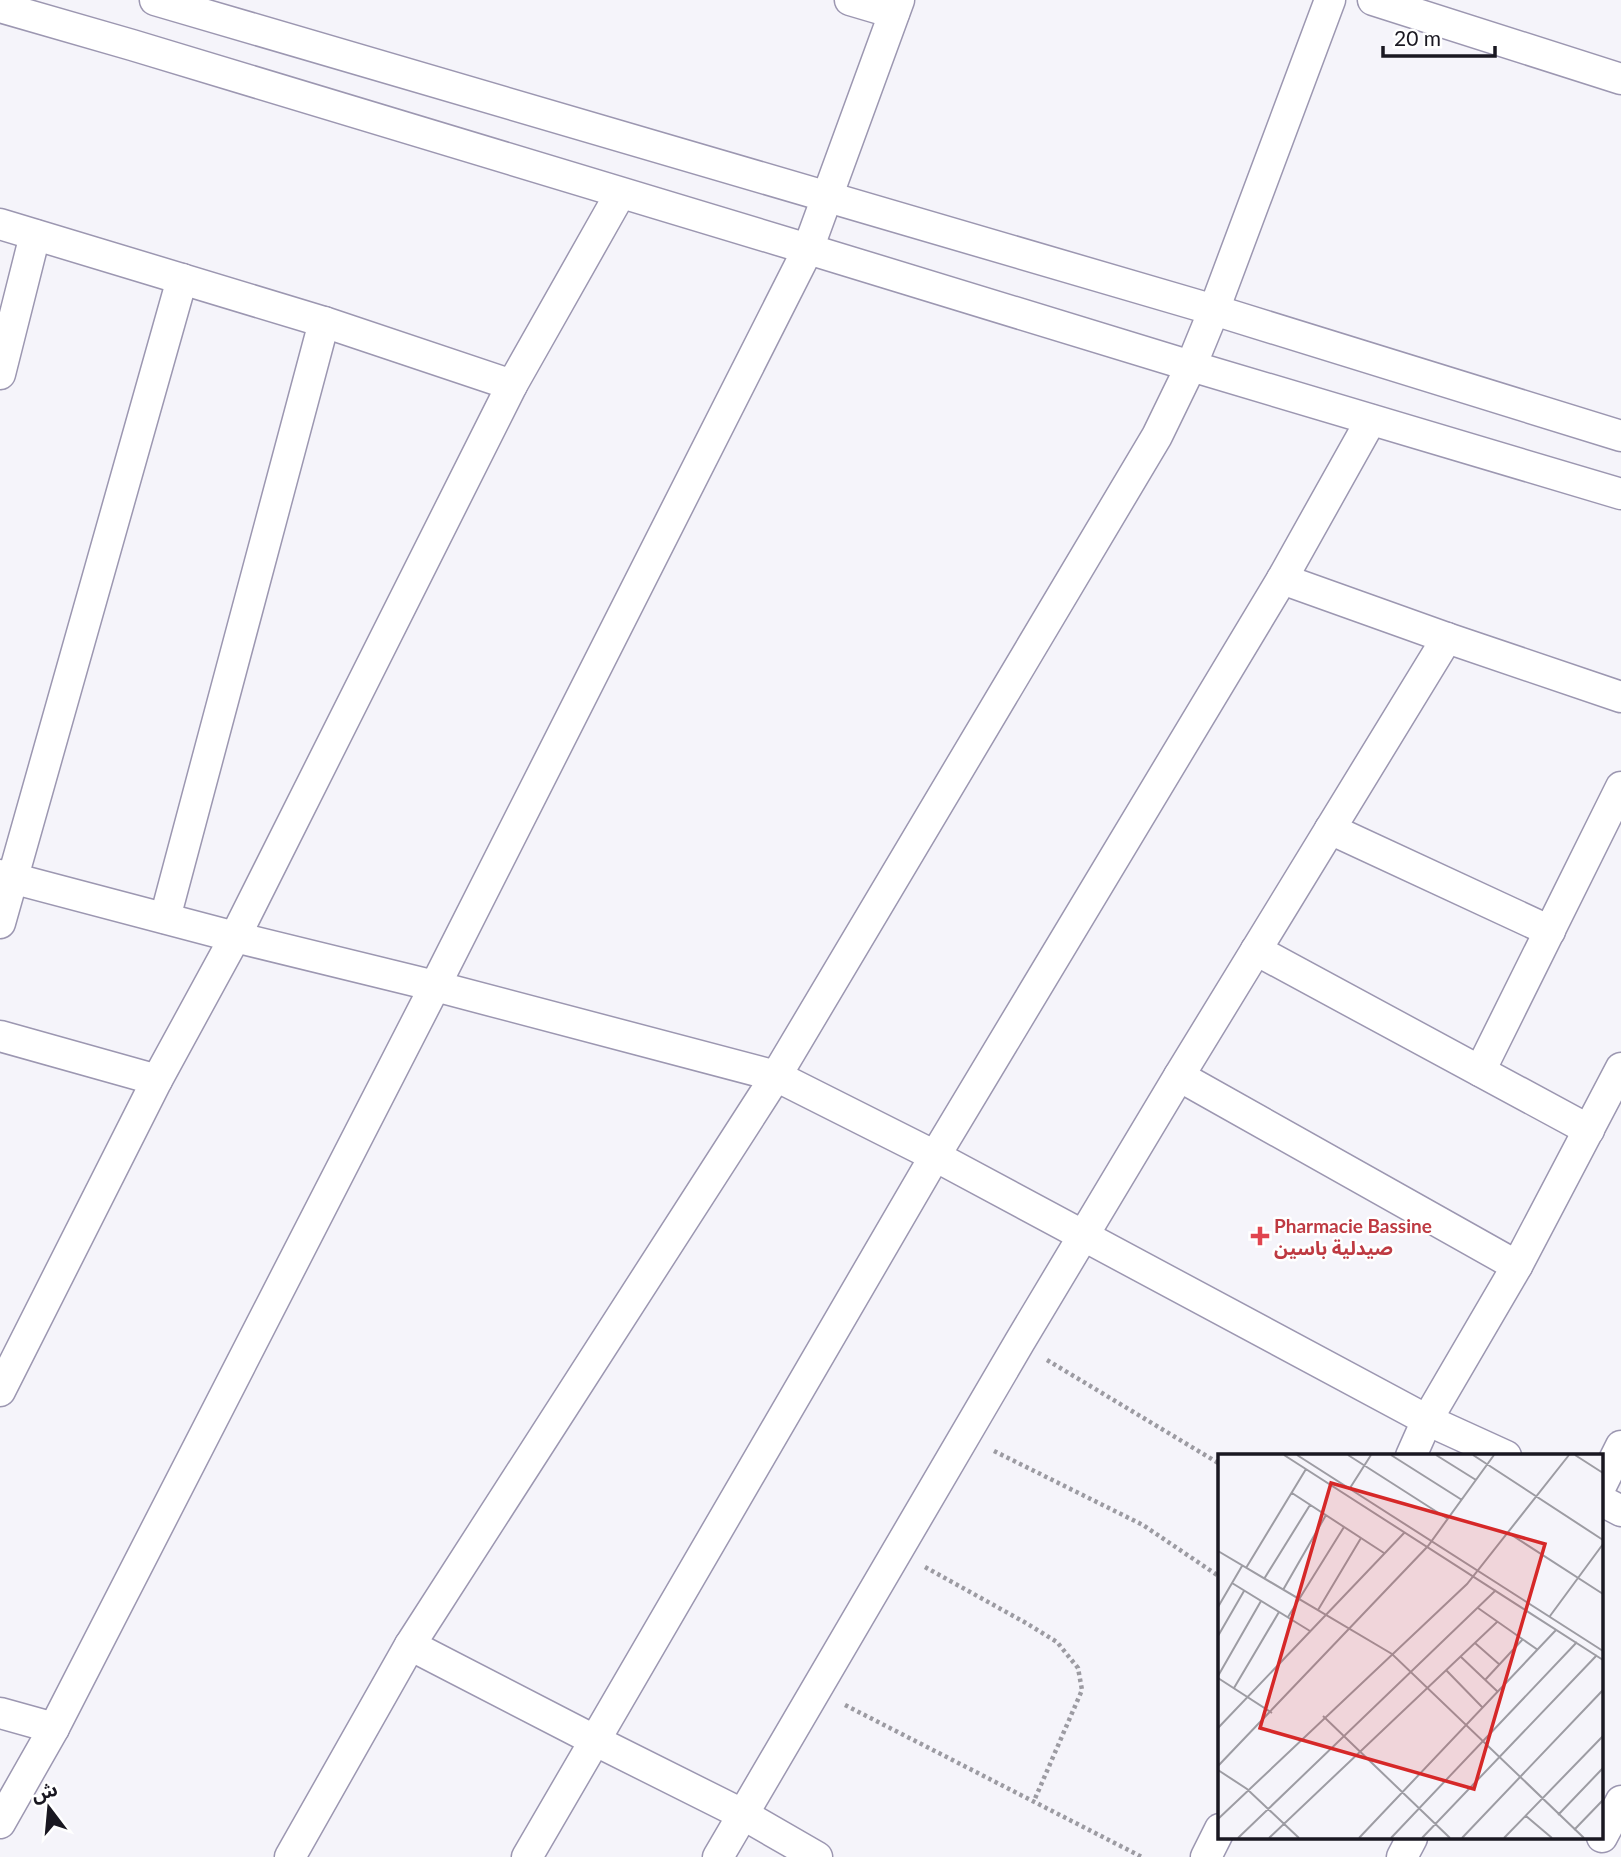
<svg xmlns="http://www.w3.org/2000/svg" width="1621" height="1857" viewBox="0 0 1621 1857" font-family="Lato,'Noto Sans Arabic',sans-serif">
  <rect width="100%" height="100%" fill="#f5f4fa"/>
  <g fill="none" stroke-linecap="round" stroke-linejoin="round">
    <defs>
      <g id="minor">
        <polyline points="155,0 1214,310 1621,436"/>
        <polyline points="850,0 894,13"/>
        <polyline points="1373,0 1621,79"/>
        <polyline points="0,7 132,45 808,249 1191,366 1621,494"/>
        <polyline points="0,224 324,322 512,385"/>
        <polyline points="0,374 35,235"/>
        <polyline points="1282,579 1447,638 1621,697"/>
        <polyline points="1330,829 1550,931"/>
        <polyline points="0,875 235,937 435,986 776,1076 935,1156 1427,1420 1506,1456"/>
        <polyline points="165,918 324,322"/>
        <polyline points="0,923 182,279"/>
        <polyline points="1256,950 1589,1130"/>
        <polyline points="0,1036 157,1080"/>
        <polyline points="1480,1071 1621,787"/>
        <polyline points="1179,1076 1517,1266"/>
        <polyline points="0,1391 157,1080 235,937 512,385 620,194"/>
        <polyline points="1411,1456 1427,1420 1517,1266 1621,1068"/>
        <polyline points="1602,1484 1621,1446"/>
        <polyline points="1602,1501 1621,1511"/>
        <polyline points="410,1645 594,1740 744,1815 817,1857"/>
        <polyline points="0,1713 54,1728"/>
        <polyline points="0,1823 54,1728 435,986 808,249 899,0"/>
        <polyline points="1602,1837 1621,1801"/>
        <polyline points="290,1857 410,1645 776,1076 1157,436 1191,366 1214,310 1330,0"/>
        <polyline points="527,1857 935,1156 1282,579 1371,420"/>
        <polyline points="718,1857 1019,1343 1179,1076 1447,638"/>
        <polyline points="1206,1857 1220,1829"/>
        <polyline points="1402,1857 1412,1838"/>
      </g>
    </defs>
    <use href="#minor" stroke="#9c97b1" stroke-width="33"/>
    <g stroke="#9c9ba2" stroke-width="4.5" stroke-dasharray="3.5 3.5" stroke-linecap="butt">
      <polyline points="1047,1360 1220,1464"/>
      <polyline points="994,1451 1143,1525 1220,1577"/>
      <polyline points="925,1567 1026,1623 1057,1642 1078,1668 1082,1690 1034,1801"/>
      <polyline points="845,1705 1142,1857"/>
    </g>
    <use href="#minor" stroke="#fff" stroke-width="30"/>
  </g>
  <path fill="#e0444e" stroke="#fff" stroke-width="2.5" d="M1256.5 1225.5h7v7h7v7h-7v7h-7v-7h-7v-7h7z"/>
  <g text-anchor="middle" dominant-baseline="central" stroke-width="5" stroke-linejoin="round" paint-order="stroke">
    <g font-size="19" font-weight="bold" fill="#be3a42" stroke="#fff" text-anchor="start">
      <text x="1274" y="1225">Pharmacie Bassine<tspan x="1274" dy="22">صيدلية باسين</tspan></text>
    </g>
  </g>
  <g transform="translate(1218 1454)">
    <rect width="385" height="385" fill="#f5f4fa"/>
    <path fill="none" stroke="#9d9ca3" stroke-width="2" d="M66,1L385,206M79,1L385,197M130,1L230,65M173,1L244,46M218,1L258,26M255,1L385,86M357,1L385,19M132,34L153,1M74,39L166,99M289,78L385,140M0,97L174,200L366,384M28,114L88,15M46,125L92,51M14,129L92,177M65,136L108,61M0,153L24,112M260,154L320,196M100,156L143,84M332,162L385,90M70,163L126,73M0,182L26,137M257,189L282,211M242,202L280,238M228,216L265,254M0,222L43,147M0,224L54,259M267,226L305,185M16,234L61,158M105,262L232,384M0,274L187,78M0,312L210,92L276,1M0,316L29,335L81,384M340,361L385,314M308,362L334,384M0,365L249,130L351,1M356,376L385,346M20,384L278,136M51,384L279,168M141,384L338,176M173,384L359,188M204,384L379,201M244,384L385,236M286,384L385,282"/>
    <path fill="#d62828" fill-opacity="0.15" stroke="#d62828" stroke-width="3.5" d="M113,29L327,90L256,335L42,274Z"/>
    <rect width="385" height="385" fill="none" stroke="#191721" stroke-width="3.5"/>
  </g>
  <g transform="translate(49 1808) rotate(344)" stroke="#ffffff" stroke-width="5" paint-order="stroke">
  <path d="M0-5L12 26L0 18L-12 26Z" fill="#191721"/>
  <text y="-10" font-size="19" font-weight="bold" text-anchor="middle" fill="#191721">ش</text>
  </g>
  <path d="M1383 46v10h112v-10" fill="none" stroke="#191721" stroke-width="3.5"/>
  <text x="1394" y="46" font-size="21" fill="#191721" stroke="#ffffff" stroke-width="5" paint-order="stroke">20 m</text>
</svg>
